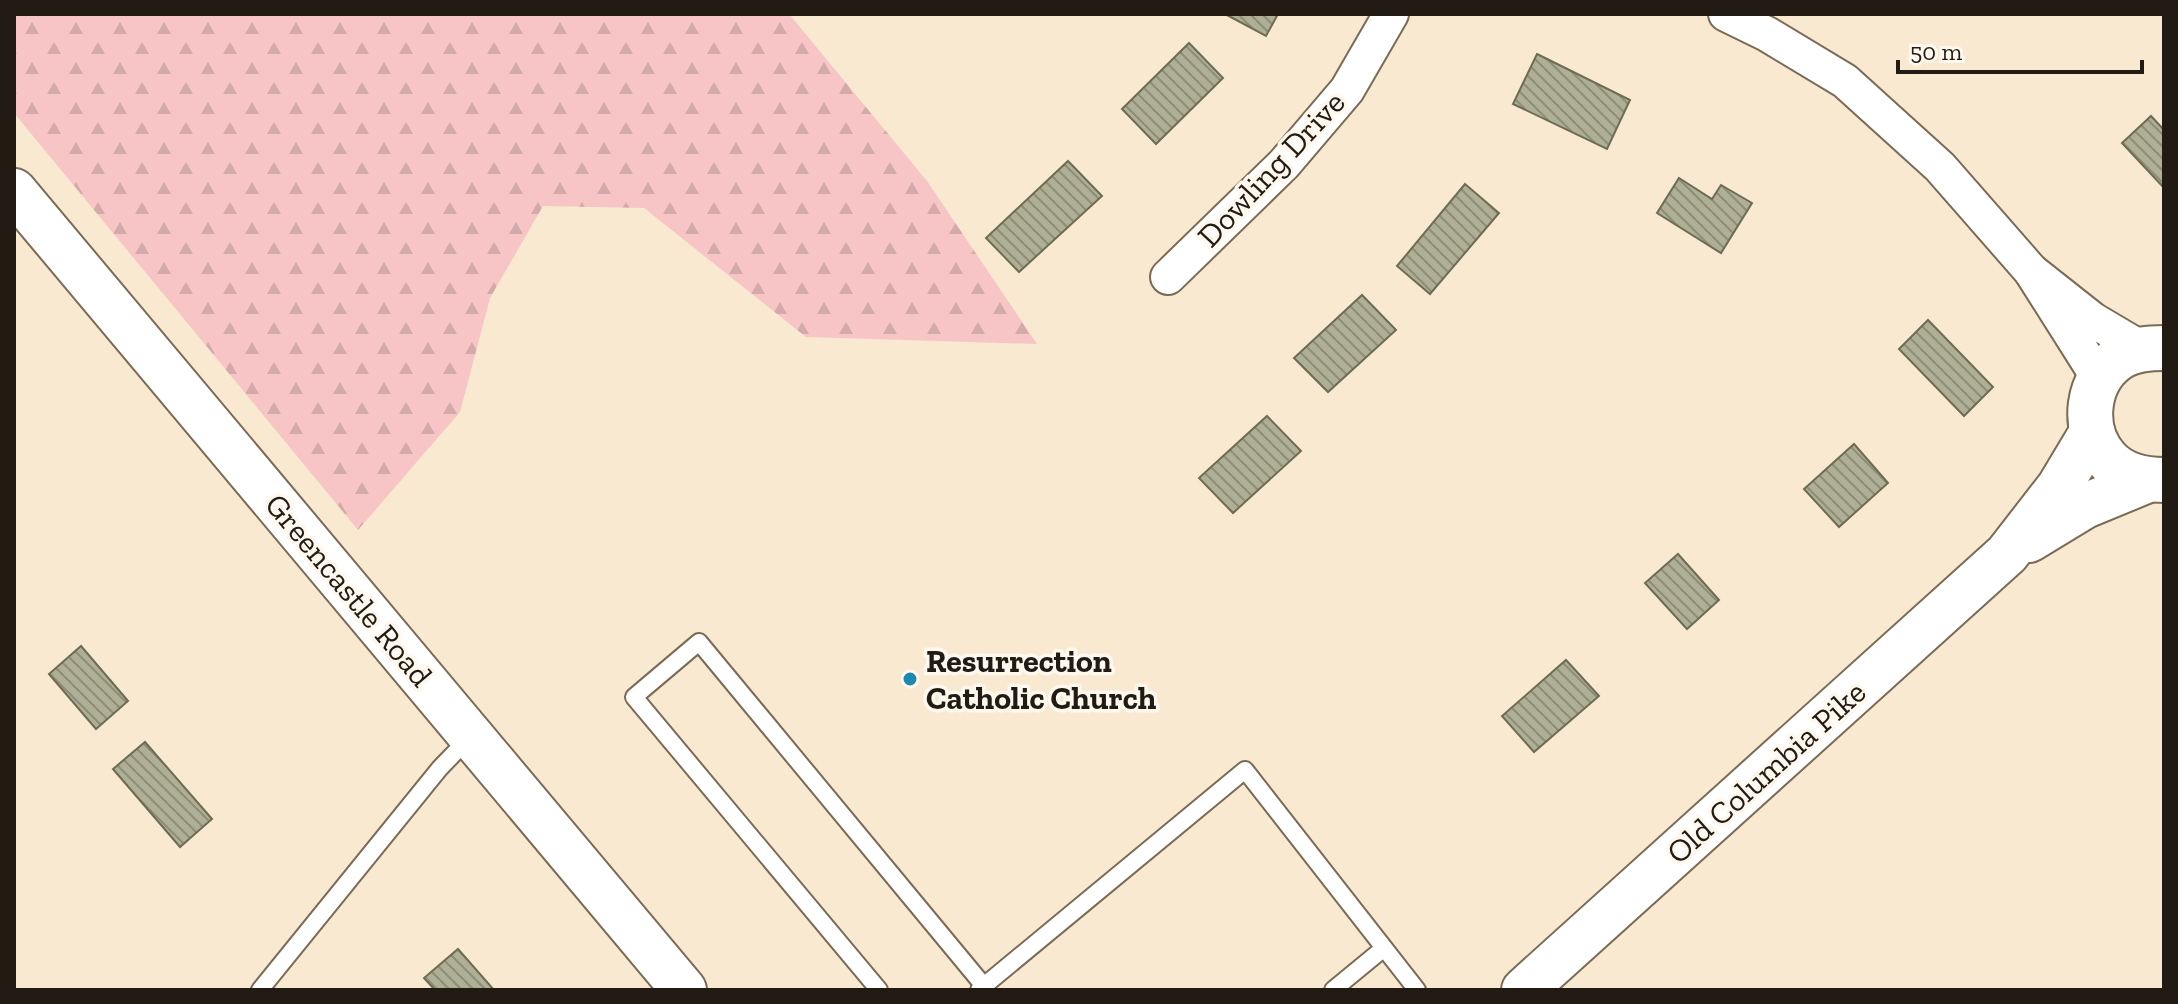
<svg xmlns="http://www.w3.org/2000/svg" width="2178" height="1004" viewBox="0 0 2178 1004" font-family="'Zilla Slab',serif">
  <defs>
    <pattern id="forest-firs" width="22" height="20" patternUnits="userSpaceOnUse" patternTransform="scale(2)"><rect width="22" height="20" fill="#f7c5c6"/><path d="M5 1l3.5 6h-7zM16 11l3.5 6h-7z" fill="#d3a9a9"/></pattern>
    <pattern id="building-back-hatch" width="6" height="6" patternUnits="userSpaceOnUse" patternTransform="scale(2)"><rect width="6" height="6" fill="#afaf95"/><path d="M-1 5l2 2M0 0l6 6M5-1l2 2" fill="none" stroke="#8e8e78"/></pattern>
  </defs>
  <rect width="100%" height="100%" fill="#f9e9d1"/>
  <polygon fill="url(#forest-firs)" points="14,14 789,14 927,181 1037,344 806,337 644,208 543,206 490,298 460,412 358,530 14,113"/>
  <g fill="url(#building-back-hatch)" stroke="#6d6d55" stroke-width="2">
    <polygon points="1225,14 1278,14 1266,36"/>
    <polygon points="1189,43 1223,78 1156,144 1122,109"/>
    <polygon points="1537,54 1630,100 1607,149 1513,104"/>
    <polygon points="2151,116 2164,130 2164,188 2122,143"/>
    <polygon points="1068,161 1102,196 1019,272 986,238"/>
    <polygon points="1679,178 1712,199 1721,185 1752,203 1721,253 1657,213"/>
    <polygon points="1465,184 1499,213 1430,294 1397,266"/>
    <polygon points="1362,295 1396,330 1328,392 1294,358"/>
    <polygon points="1928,320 1993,387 1964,416 1899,349"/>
    <polygon points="1267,416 1301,451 1233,513 1199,478"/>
    <polygon points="1854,444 1888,483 1839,527 1804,489"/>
    <polygon points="1678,554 1719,600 1687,629 1645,583"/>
    <polygon points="81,646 128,701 96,729 49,674"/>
    <polygon points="1566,660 1599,696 1534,752 1502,716"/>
    <polygon points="145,742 212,819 180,847 113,769"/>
    <polygon points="458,949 494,990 435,990 424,978"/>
  </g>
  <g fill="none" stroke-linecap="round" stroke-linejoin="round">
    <defs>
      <g id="lane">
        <polyline points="260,990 440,768 471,736"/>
        <polyline points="879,990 634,697 699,642 984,986"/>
        <polyline points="979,990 1245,770 1417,990"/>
        <polyline points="1333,990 1384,948"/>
      </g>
      <g id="street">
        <polyline points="1726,14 1767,34 1845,81 1940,167 2031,271"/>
        <polyline points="1168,277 1284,164 1347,90 1391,14"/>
        <polyline points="2100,380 2031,271 2093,320 2142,349"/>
      </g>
      <g id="secondary">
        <polyline points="14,191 684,990"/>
        <path d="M2164,348C2149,348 2135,349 2122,356C2086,377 2080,429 2107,459C2122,476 2144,480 2164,480"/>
        <polyline points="2029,540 2085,506 2148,480"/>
        <polyline points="1524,990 2007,554 2059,487 2092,432"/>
      </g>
    </defs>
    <use href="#lane" stroke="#7a6b56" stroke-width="20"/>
    <use href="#street" stroke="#7a6b56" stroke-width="38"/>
    <use href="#secondary" stroke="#7a6b56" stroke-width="48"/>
    <use href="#lane" stroke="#fff" stroke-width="16"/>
    <use href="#street" stroke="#fff" stroke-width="34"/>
    <use href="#secondary" stroke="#fff" stroke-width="44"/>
  </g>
  <circle fill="#1c8ab0" stroke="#fef8ee" stroke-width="3" cx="910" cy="679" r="8"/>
  <g text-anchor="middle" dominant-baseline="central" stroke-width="7" stroke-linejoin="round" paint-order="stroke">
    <g font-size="32" fill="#211b13" stroke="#fef8ee">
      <text transform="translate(1271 169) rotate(-47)">Dowling Drive</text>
      <text transform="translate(349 590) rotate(50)">Greencastle Road</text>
      <text transform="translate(1766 772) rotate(-42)">Old Columbia Pike</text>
    </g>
    <g font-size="32" font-weight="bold" fill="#211b13" stroke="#fef8ee" text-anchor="start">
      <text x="926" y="661">Resurrection<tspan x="926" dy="37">Catholic Church</tspan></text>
    </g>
  </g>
  <rect width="2178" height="1004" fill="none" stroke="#211b13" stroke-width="32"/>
  <path d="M1898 60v12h244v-12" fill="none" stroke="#211b13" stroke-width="4"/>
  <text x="1910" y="60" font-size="24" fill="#211b13" stroke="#fef8ee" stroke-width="6" paint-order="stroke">50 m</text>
</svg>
